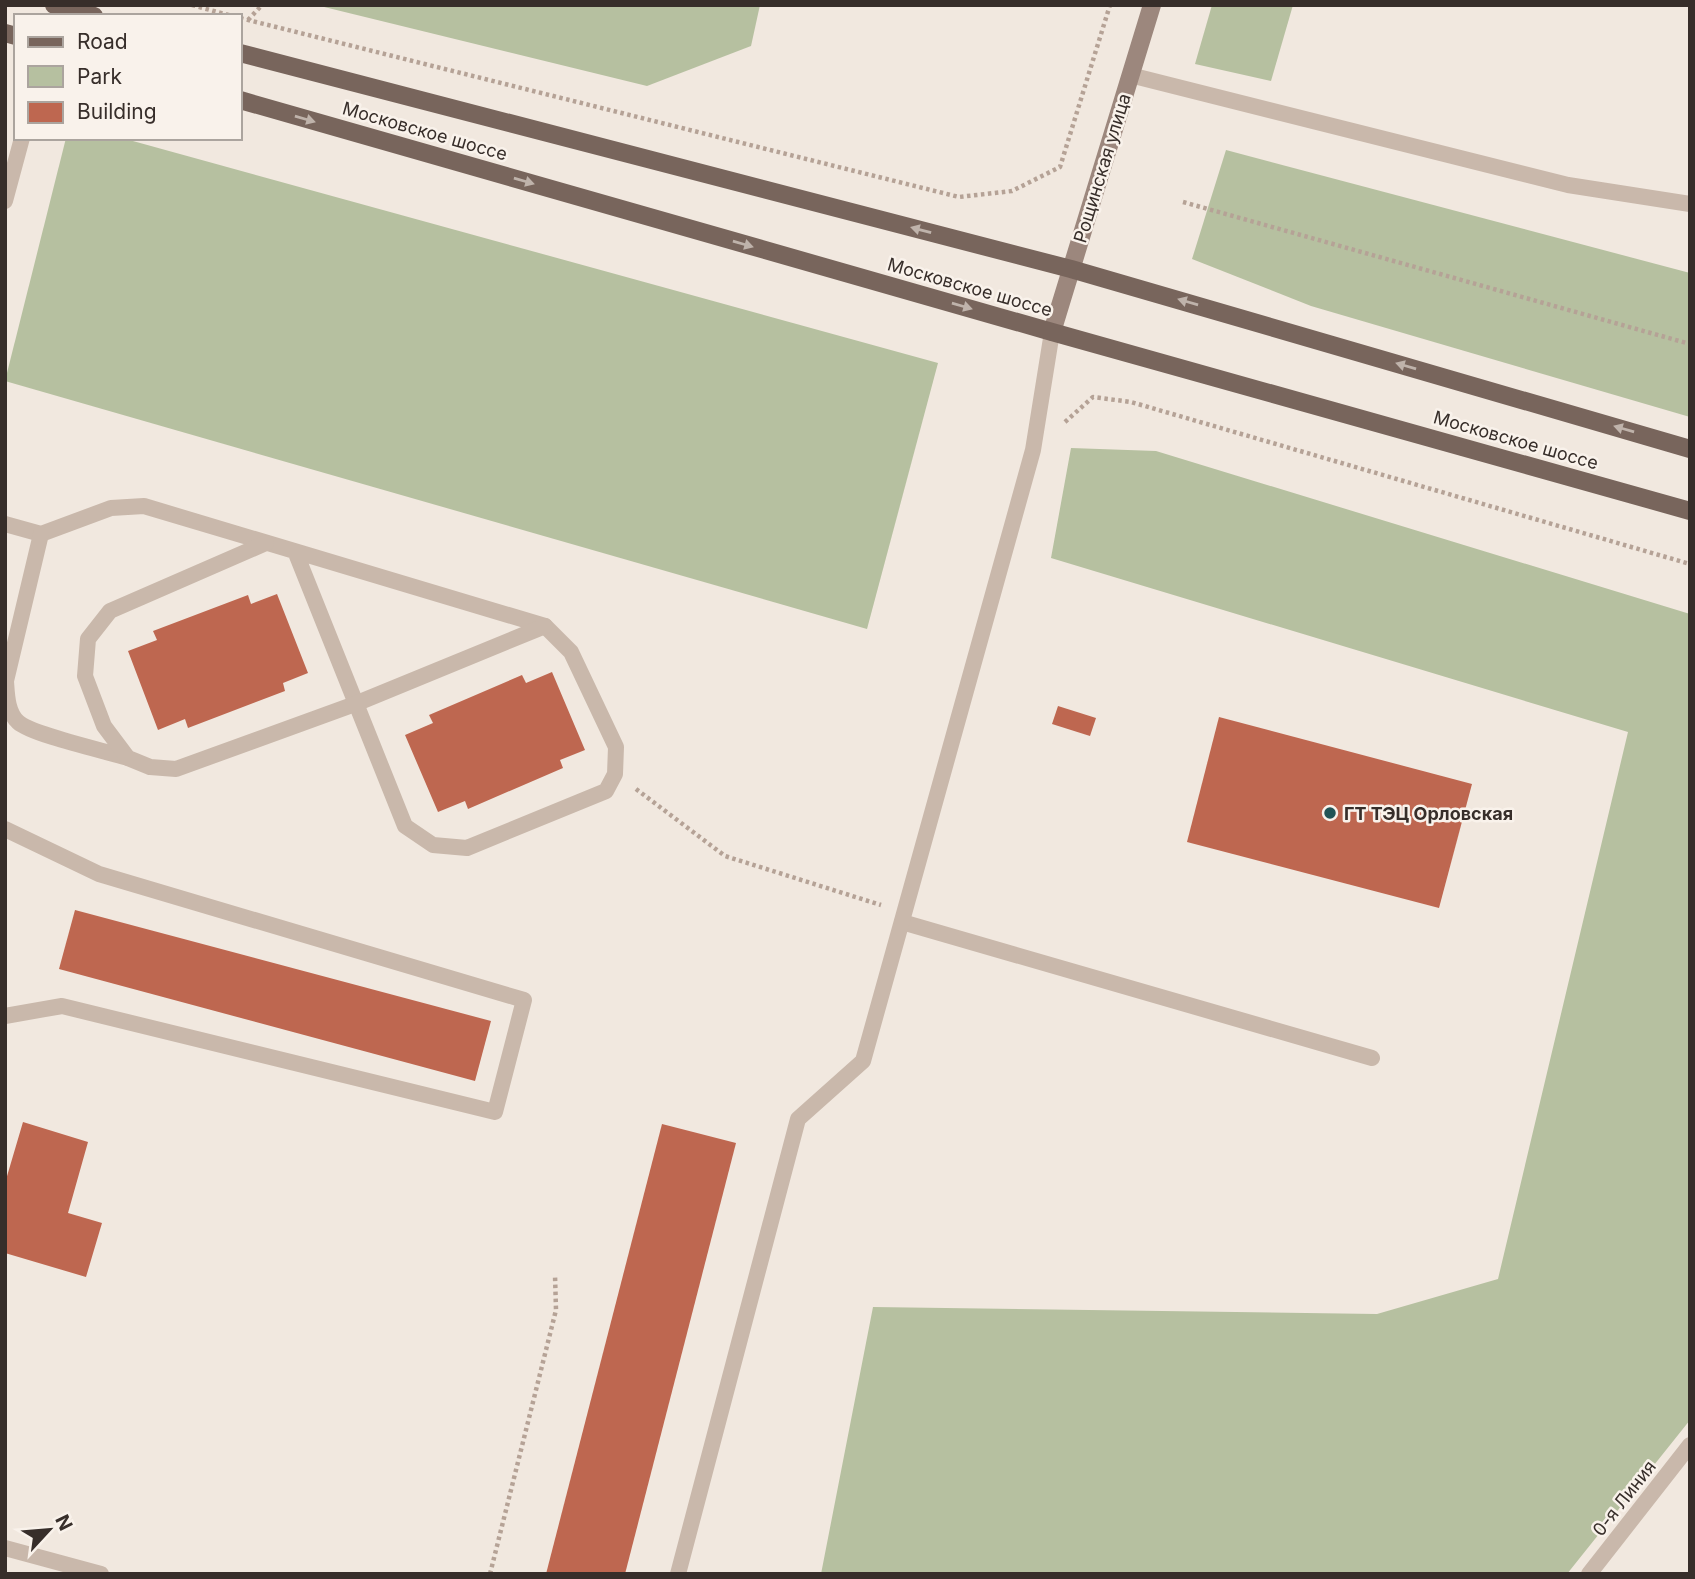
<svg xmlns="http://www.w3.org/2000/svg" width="1695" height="1579" viewBox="0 0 1695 1579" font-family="Inter,sans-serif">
  <rect width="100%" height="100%" fill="#f1e8df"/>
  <g fill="#b6c0a0">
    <polygon points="316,5 760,5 751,46 647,86"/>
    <polygon points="1212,5 1293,5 1271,81 1195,64"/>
    <polygon points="66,138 122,138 938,363 867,629 5,381"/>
    <polygon points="1226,150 1690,273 1690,417 1311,306 1192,259"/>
    <polygon points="1071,448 1156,451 1690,614 1690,1420 1567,1574 821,1574 873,1307 1377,1314 1498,1279 1628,732 1051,558"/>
  </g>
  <g fill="#be6750">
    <polygon points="277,594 308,673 283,683 285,691 188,728 185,719 158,730 128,651 157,640 153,631 248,595 251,604"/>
    <polygon points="552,672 585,750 560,760 563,768 468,809 465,801 438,812 405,735 433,723 429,715 522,675 526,683"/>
    <polygon points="1058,706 1096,718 1090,736 1052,724"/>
    <polygon points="1219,717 1472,784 1439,908 1187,842"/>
    <polygon points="75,910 491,1021 475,1081 59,969"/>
    <polygon points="23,1122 88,1142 68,1213 102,1223 86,1277 5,1253 5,1183"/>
    <polygon points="662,1124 736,1143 625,1574 546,1574"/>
  </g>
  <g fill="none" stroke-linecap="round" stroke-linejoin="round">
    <g stroke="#b5a296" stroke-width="4.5" stroke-dasharray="3.5 3.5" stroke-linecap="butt">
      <polyline points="192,5 232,16"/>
      <polyline points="240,18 959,197 1012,191 1060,167 1110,5"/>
      <polyline points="248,20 262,5"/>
      <polyline points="1183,202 1690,344"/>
      <polyline points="1065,422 1093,397 1131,402 1690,564"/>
      <polyline points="636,789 725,856 881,905"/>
      <polyline points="490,1574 556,1310 555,1275"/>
    </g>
    <g stroke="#c9b8ab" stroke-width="16">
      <polyline points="1130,75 1568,185 1690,204"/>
      <polyline points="5,201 22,138"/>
      <polyline points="5,524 41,534 111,508 144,506 545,626 571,652 616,747 615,774 606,791 467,848 433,845 405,826 295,551"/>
      <path d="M41,534L6,681C7,694 7,712 18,722C32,735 106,751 128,758"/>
      <polyline points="266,543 110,611 88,639 85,676 104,726 128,758 150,767 176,769 355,704 545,626"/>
      <polyline points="5,829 99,874 524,1000 495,1112 62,1006 5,1016"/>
      <polyline points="902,922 1372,1058"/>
      <polyline points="5,1548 101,1574"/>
      <polyline points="678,1574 798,1119 863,1061 1033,450 1052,332"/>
      <polyline points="1589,1574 1690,1445"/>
    </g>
    <polyline stroke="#9c877d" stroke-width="18" points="1052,332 1152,5"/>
    <g stroke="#78655c" stroke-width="18">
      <polyline points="54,5 94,16"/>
      <polyline points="5,33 16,36"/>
      <polyline points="240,53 1071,269 1690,449"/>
      <polyline points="240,100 1052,332 1690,511"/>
    </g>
  </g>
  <defs><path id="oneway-solid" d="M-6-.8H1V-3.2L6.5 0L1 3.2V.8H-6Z" transform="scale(1.75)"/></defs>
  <g fill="#bfb3ab">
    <use href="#oneway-solid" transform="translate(305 119) rotate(16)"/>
    <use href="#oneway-solid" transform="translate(524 181) rotate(16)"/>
    <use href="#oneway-solid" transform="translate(921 230) rotate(-165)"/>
    <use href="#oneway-solid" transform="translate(743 244) rotate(16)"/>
    <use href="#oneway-solid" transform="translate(1188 302) rotate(-164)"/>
    <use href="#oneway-solid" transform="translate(962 306) rotate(16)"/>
    <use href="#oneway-solid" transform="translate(1406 366) rotate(-164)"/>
    <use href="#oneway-solid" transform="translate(1624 429) rotate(-164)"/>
  </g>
  <circle fill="#225456" stroke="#f9f2eb" stroke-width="2.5" cx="1330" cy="813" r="7"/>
  <g text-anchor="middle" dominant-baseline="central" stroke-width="5" stroke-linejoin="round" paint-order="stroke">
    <g font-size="18" fill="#372e2a" stroke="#f9f2eb">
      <text transform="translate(425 131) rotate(16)">Московское шоссе</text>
      <text transform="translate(1102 168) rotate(-73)">Рощинская улица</text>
      <text transform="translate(970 287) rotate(16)">Московское шоссе</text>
      <text transform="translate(1516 440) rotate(16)">Московское шоссе</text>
      <text transform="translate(1624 1498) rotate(-52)">0-я Линия</text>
    </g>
    <g font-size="18" font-weight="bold" fill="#372e2a" stroke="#f9f2eb" text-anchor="start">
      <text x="1344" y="813">ГТ ТЭЦ Орловская</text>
    </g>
  </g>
  <rect width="1695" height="1579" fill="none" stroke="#372e2a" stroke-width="14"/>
  <rect x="14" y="14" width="228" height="126" fill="#f9f2eb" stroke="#aba49e" stroke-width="2"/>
  <rect x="28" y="37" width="35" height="10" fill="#78655c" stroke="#aba49e" stroke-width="2"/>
  <text x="77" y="49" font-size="21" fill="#372e2a">Road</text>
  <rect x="28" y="66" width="35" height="21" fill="#b6c0a0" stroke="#aba49e" stroke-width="2"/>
  <text x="77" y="84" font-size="21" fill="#372e2a">Park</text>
  <rect x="28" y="102" width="35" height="21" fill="#be6750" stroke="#aba49e" stroke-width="2"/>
  <text x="77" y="119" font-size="21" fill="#372e2a">Building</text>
  <g transform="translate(49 1530) rotate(64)" stroke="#f9f2eb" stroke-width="5" paint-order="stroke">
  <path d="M0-5L12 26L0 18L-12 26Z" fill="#372e2a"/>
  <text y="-10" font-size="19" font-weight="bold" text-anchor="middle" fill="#372e2a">N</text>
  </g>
</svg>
